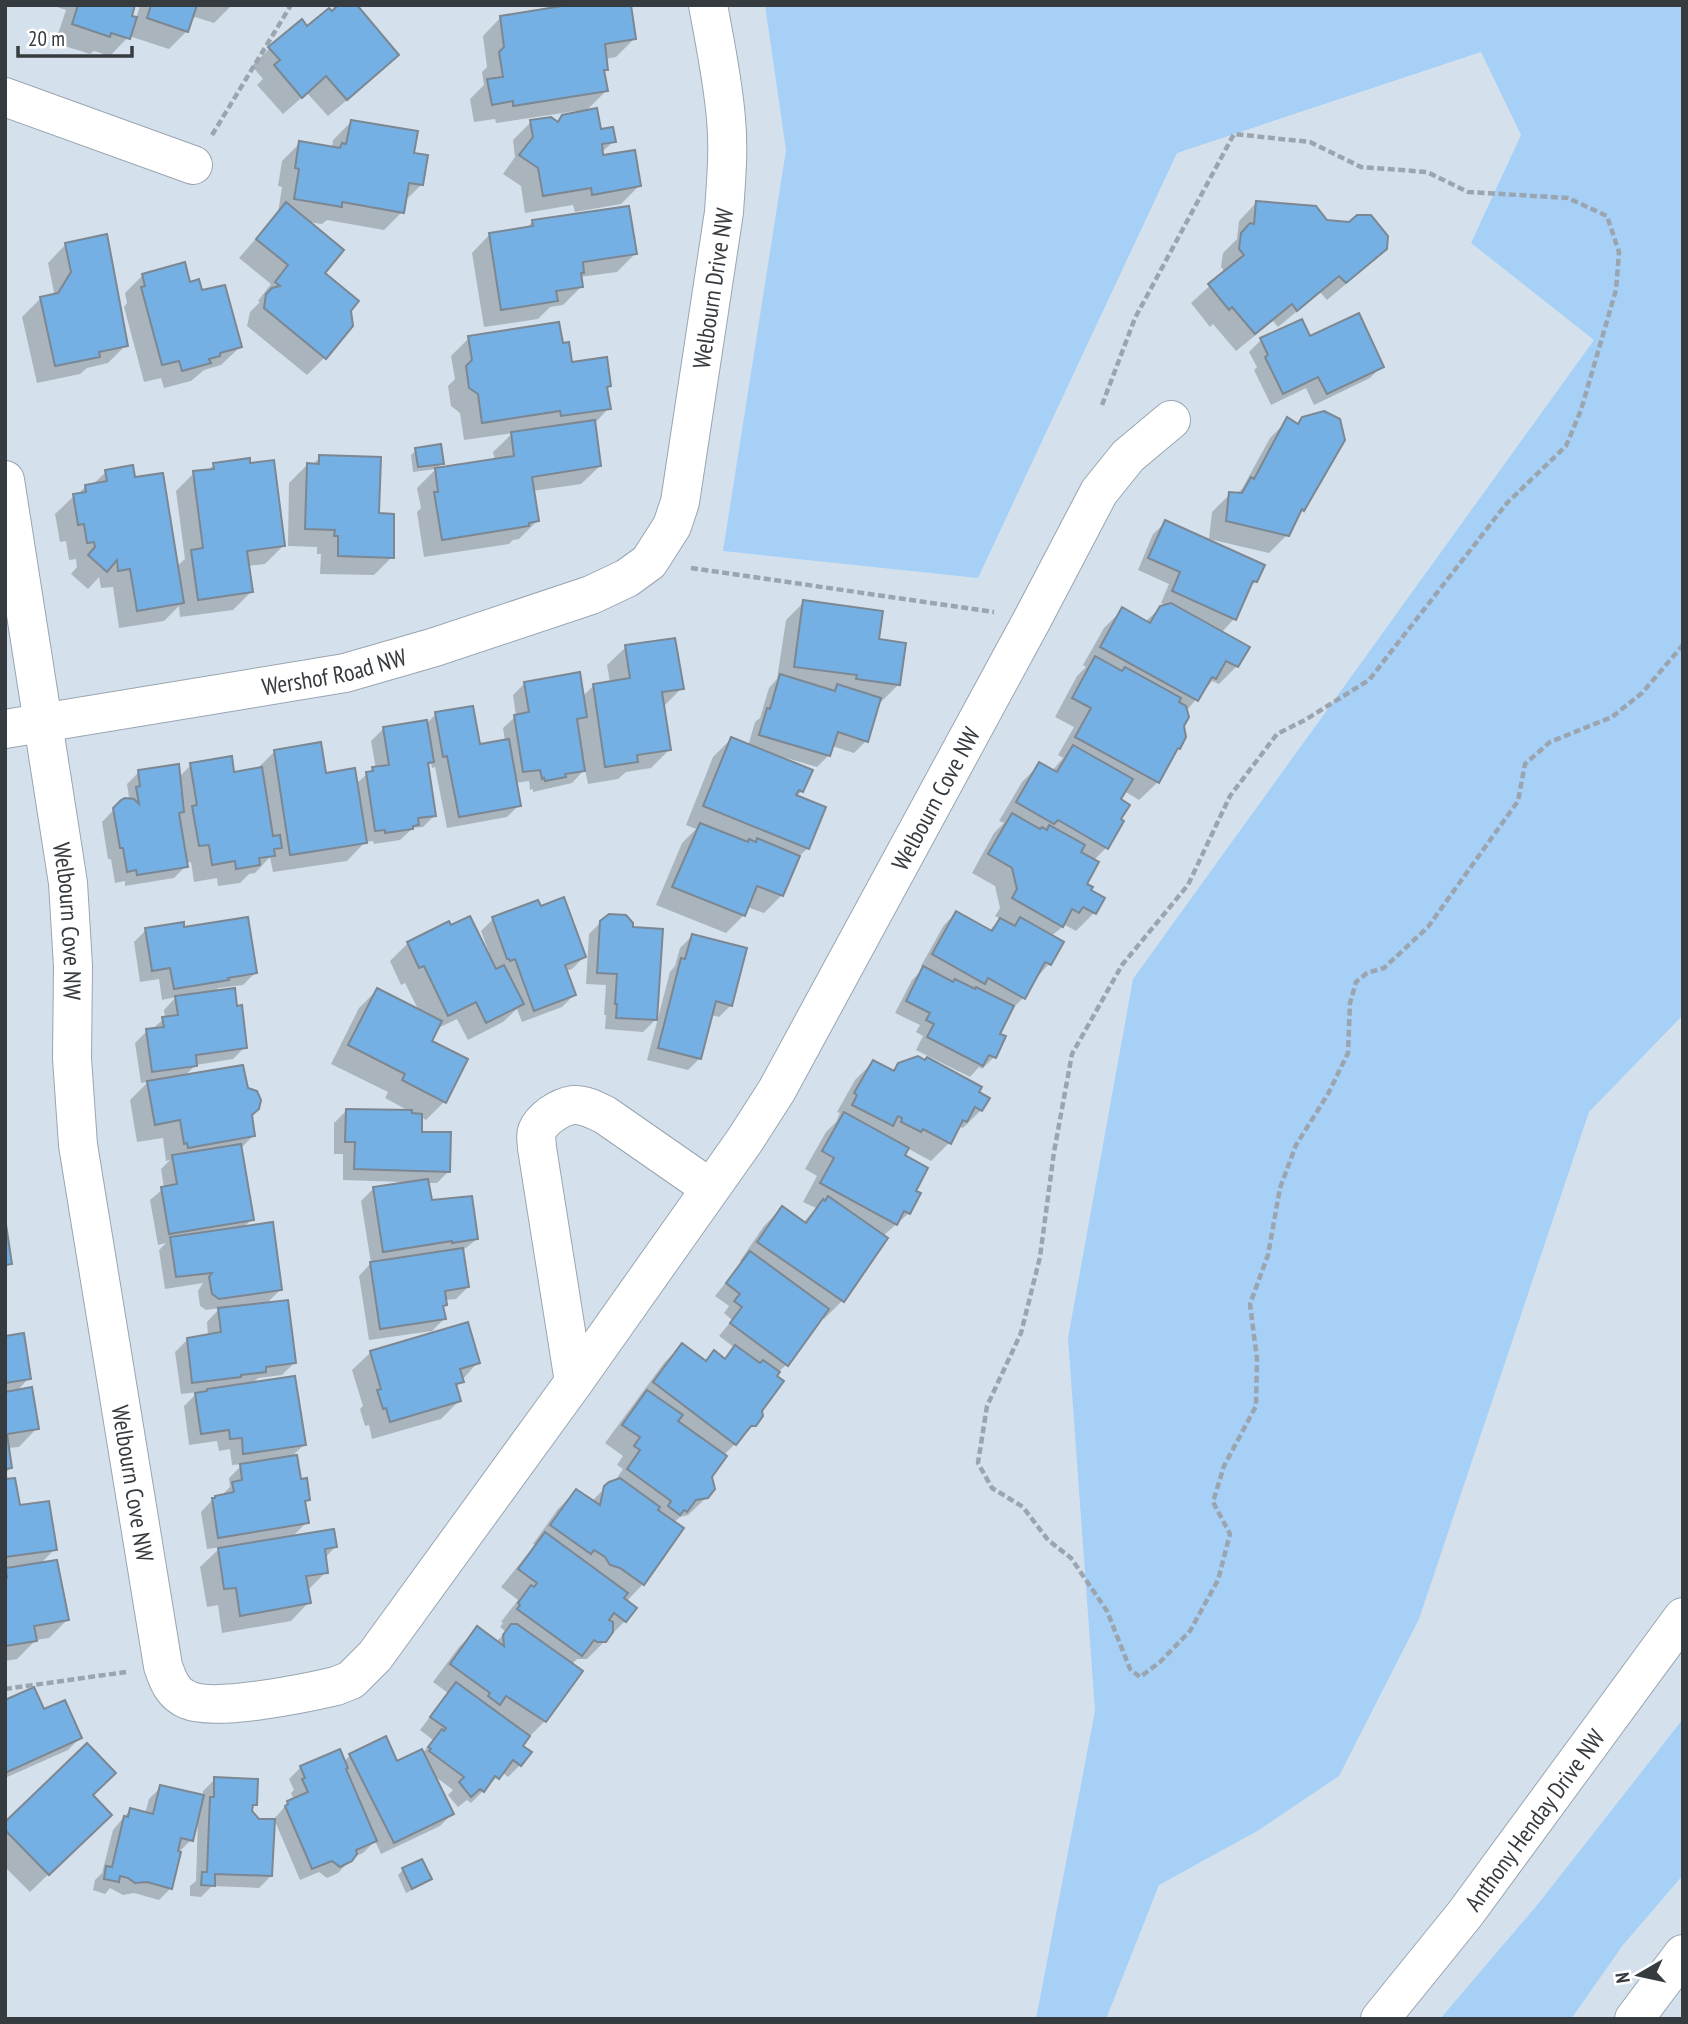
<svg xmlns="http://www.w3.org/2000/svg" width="1688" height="2024" viewBox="0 0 1688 2024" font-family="'PT Sans Narrow',sans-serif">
  <rect width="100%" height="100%" fill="#d4e1ed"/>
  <g fill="#a7d0f6">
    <polygon points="765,5 1683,5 1683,1015 1589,1112 1419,1619 1339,1776 1259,1830 1159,1885 1106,2019 1036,2019 1095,1711 1068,1338 1133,979 1594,340 1471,243 1521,135 1481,52 1177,153 978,578 723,551 786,150"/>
    <polygon points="1683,1719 1683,1875 1623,1945 1571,2019 1440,2019 1538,1904"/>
  </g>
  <g fill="#0003">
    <polygon points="51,5 133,5 130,17 136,19 140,5 232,5 214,23 195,17 190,22 187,31 169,49 129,36 110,56 94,51 90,54 55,43 66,10"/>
    <polygon points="501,17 634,39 616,57 605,59 606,69 603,73 606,91 584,113 599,131 614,141 601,153 602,157 639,186 621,204 575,212 573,205 525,213 521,186 503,174 515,157 513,140 531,122 557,123 563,116 577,114 576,111 496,123 495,119 474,122 470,99 484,85 482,72 487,67 483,36"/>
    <polygon points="307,28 397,55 379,73 328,116 307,93 283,114 257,85 263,79 252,66 270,48"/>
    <polygon points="351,122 412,154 421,185 404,202 402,212 384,230 327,220 322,224 307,222 322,274 350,310 325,357 307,375 247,326 250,312 260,302 258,301 271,284 239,258 278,213 282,187 278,186 282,161 300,143 332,148 333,140"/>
    <polygon points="1257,202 1326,221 1385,248 1366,267 1327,300 1320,292 1278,327 1273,321 1236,351 1213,324 1210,327 1191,303 1225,272 1221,267 1223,253 1237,239 1239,221"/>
    <polygon points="532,222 635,254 617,272 580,277 581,287 563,305 550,307 538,319 484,327 472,253 490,234 526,229"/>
    <polygon points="66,244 126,345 108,363 87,368 80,374 37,383 22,317 40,299 50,297 54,292 48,263"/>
    <polygon points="143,275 189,284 201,293 240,347 221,365 204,370 191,381 164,388 161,378 144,382 124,307 127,303 125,293"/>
    <polygon points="469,338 561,345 571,364 609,386 606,389 609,408 594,424 600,466 581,484 532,491 537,521 519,539 513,540 509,544 424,557 417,512 421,508 417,488 436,469 413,472 411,455 416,450 442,463 436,469 495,460 493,452 513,433 464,440 460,413 451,406 448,386 455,379 451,356"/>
    <polygon points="1310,339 1382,366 1370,378 1314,405 1306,388 1271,405 1254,370 1257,367 1249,352 1261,340"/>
    <polygon points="1303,418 1303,510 1297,515 1287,535 1269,553 1209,539 1212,512 1230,494 1236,494 1242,489 1270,438 1288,420 1296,425"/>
    <polygon points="320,457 377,515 392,557 374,575 320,574 321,554 317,554 317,547 288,546 289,483 307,465 312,465"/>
    <polygon points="214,465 283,546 265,564 247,566 251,592 233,610 180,617 179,606 164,621 119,628 113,587 101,588 99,577 88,589 71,574 77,567 76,559 69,560 66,541 60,542 55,514 74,496 77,495 86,486 92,485 106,472 134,479 176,567 185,559 176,491 194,473 207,471"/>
    <polygon points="1165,523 1256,581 1248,589 1234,619 1221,633 1237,666 1219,684 1212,681 1186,711 1179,748 1173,754 1158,782 1139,800 1124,791 1119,800 1106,848 1093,861 1085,884 1089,890 1103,898 1094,913 1076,931 1065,925 1051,936 1050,964 1048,965 1048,961 1037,959 1048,965 1038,976 1036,975 1023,998 1012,1009 998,1034 994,1057 982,1069 979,1067 970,1077 916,1050 923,1036 916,1032 920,1025 895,1013 912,980 924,968 921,966 944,925 956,913 989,931 1000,919 995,916 1000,908 995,886 972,873 994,833 1004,823 999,821 1022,782 1040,764 1052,771 1063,758 1058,755 1074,727 1055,717 1077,676 1086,667 1083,665 1104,628 1122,610 1145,622 1161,607 1167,606 1161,603 1169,584 1138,570 1153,534"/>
    <polygon points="804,602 877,641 898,685 880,703 878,702 866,741 854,753 832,746 829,755 817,767 783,757 782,759 802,791 796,797 808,848 796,859 782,895 764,913 747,907 744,915 726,933 656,905 682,843 696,829 686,825 713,757 731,739 748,746 755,722 760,718 769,688 777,679 786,620"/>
    <polygon points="626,647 682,688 663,707 669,750 651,768 626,772 618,779 588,784 585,769 572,783 533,792 533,789 530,790 529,781 515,783 519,805 507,817 447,828 435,767 432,768 431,763 427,767 435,815 423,827 413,828 400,840 374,844 373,841 365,842 347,861 273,872 270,857 255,873 249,874 240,883 218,886 217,878 194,882 191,862 185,863 186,866 174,878 125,886 125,881 115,883 111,859 108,859 102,822 122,801 129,797 127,784 139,772 179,777 191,765 233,774 256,770 275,751 324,775 356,784 367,774 376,769 371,741 383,729 428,722 436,714 479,746 505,741 503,728 516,716 513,695 525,683 582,697 594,685 610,683 607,665"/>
    <polygon points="493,919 584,957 572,969 565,971 574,995 562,1007 522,1022 517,1009 503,1022 468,1040 457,1019 436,1029 429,1042 444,1102 426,1120 420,1116 420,1133 449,1171 437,1183 427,1183 430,1202 477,1239 462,1251 468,1287 456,1299 445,1300 445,1304 442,1308 444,1319 432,1331 369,1340 359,1276 371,1263 361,1201 373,1189 404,1184 404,1182 343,1180 343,1154 334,1154 334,1123 346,1111 411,1112 385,1098 388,1092 331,1064 359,1008 377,990 419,1011 405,983 401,985 390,961 408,943 487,954 489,953 481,931"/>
    <polygon points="601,922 656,1019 643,1032 605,1029 606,1015 604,1015 606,985 586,984 589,934"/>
    <polygon points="183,929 255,973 243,985 218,988 214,993 245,1047 233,1059 196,1065 184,1076 250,1116 253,1136 240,1149 252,1219 243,1228 280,1290 266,1304 294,1363 282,1375 258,1378 251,1384 304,1445 291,1457 299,1481 309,1499 304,1504 307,1522 291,1538 335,1547 325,1558 326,1572 308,1590 309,1602 291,1621 222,1633 218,1605 207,1607 200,1567 221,1547 207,1549 201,1512 215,1497 221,1496 230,1487 229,1478 243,1464 232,1465 230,1449 219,1451 217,1441 189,1445 184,1406 198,1392 181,1394 175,1352 187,1340 208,1336 207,1322 220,1308 206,1310 200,1306 198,1291 203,1283 165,1289 159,1250 166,1243 158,1245 150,1200 164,1188 161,1169 170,1160 166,1161 163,1138 137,1142 130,1100 148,1082 141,1083 135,1043 147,1031 151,1030 165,1018 164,1010 176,997 162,1000 159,979 140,982 134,942 146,930"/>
    <polygon points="692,936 731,1005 719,1017 711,1015 700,1058 688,1070 647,1060 670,972 675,966 680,948"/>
    <polygon points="873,1062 892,1071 899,1064 977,1093 981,1110 963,1128 960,1127 955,1131 949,1143 931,1161 907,1148 903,1156 914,1191 909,1213 883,1236 842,1301 824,1319 822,1317 786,1365 774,1376 755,1424 723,1456 710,1476 707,1497 688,1515 680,1517 673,1523 643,1584 626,1602 625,1621 587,1659 577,1659 571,1665 580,1671 545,1721 520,1746 520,1765 508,1777 502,1772 471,1803 467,1800 458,1807 448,1795 453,1790 432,1774 452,1814 440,1826 381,1854 375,1841 363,1853 353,1857 338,1873 327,1878 319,1872 300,1880 274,1819 288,1803 294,1800 291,1793 294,1790 289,1779 301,1767 344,1762 350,1755 396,1763 422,1754 433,1740 420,1730 448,1693 433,1682 459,1647 477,1629 496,1642 506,1632 500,1627 503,1623 501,1622 518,1600 501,1587 535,1545 533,1544 558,1509 576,1491 591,1502 605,1488 613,1484 623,1469 617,1465 623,1456 605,1443 664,1363 682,1345 705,1362 714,1353 723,1360 735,1348 719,1336 732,1320 724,1313 729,1306 715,1296 742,1262 740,1261 764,1226 782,1208 803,1223 816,1208 803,1202 817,1176 805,1169 826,1132 836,1122 840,1113 837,1112 855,1080"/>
    <polygon points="5,1337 29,1378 16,1392 37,1428 19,1447 8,1448 11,1468 5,1473"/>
    <polygon points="371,1352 478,1362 456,1387 459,1401 441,1419 372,1439 369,1425 365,1426 360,1409 363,1406 352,1370"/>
    <polygon points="5,1481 18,1507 55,1549 39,1565 67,1620 49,1638 36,1640 17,1659 5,1661"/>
    <polygon points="5,1702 43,1712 80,1738 68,1750 5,1778"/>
    <polygon points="215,1779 256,1804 251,1809 271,1876 259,1888 212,1886 201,1897 190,1896 190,1886 196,1881 198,1819 191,1840 179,1852 171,1888 159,1900 134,1893 123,1895 110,1888 105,1894 93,1890 95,1880 102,1873 113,1830 130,1810 145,1814 149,1799 161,1787 203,1797 203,1791"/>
    <polygon points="91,1796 91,1833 30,1892 5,1867 5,1824"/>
    <polygon points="403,1870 429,1879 424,1884 406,1893 398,1875"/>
  </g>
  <g fill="#75b0e4" stroke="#7b8792" stroke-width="2">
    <polygon points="78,5 135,5 132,16 137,17 130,39 111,33 110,37 72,24"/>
    <polygon points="151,5 197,5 188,32 147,18"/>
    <polygon points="338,5 357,5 399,55 347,100 326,76 302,98 274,65 280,60 268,47 302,19 307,26 329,8 332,11"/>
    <polygon points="568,5 631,5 636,39 605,44 608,70 604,70 608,91 513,106 513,101 492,105 487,79 503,77 499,52 504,47 500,16"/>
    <polygon points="597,108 601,129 613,127 616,142 602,144 603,155 635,150 641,186 592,195 591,188 543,196 538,168 519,155 533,137 530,120 551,117 558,122 562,115"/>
    <polygon points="351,120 418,131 414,153 428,155 423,185 409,183 404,213 342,202 342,207 294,199 299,169 295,168 299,141 340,148 342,143 346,144"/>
    <polygon points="1256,201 1316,206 1327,220 1349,222 1357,215 1371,215 1388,236 1387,249 1346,283 1339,276 1297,311 1292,304 1255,334 1232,307 1229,310 1208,284 1244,255 1239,249 1241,233 1250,223 1254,224"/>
    <polygon points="286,202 344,250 325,273 359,301 351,311 353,326 326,359 264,308 266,294 272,288 280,286 275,282 288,265 256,239"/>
    <polygon points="629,206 637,254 583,262 584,273 581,273 583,287 556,291 558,301 501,310 489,233 533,226 532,220"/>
    <polygon points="107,234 128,346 99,352 100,357 55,366 40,297 58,293 71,272 65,243"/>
    <polygon points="185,262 190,282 199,279 202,290 225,285 242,347 220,353 220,356 209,359 211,363 182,371 179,361 162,365 141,287 145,286 142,274"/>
    <polygon points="1359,313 1384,367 1327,394 1318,377 1283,394 1265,357 1268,355 1260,338 1302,319 1310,336"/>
    <polygon points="559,322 563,343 569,342 572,362 607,357 611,386 607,387 611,409 561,416 560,411 482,423 478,394 469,388 466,366 472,360 468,336"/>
    <polygon points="1324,411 1340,419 1345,440 1304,511 1302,509 1289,536 1226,521 1229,492 1242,493 1251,477 1254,479 1287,417 1298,424 1302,417"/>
    <polygon points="595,420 601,466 532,477 539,521 529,523 529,526 442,540 434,492 438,492 435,468 514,456 511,432"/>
    <polygon points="441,444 444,464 418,467 415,448"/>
    <polygon points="319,455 381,457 379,513 394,514 394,558 338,556 338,536 334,536 335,530 305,529 307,463 319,464"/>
    <polygon points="250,458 250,463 274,460 285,546 247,551 253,592 198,600 191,550 203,548 193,471 214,469 213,463"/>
    <polygon points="133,465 135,477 163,473 184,603 137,611 130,569 118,571 117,560 107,572 88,555 95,547 94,542 87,543 84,524 78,525 73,494 86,492 85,485 107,481 105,470"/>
    <polygon points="1165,520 1265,565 1257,582 1253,581 1236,620 1172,591 1180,572 1148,558"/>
    <polygon points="803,600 883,611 879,639 906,643 900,685 856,679 857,675 794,667"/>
    <polygon points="1171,603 1250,647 1238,667 1226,661 1216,679 1212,677 1198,701 1100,647 1122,607 1150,623 1160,606"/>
    <polygon points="675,638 684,689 662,692 671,750 637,755 638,762 605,767 593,684 630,678 625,645"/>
    <polygon points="1095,656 1122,671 1125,667 1181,698 1179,702 1186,706 1189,717 1184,726 1186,737 1180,749 1178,748 1159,783 1075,737 1091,708 1072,698"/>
    <polygon points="580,672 587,717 577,719 585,771 565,774 566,777 545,781 544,778 542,779 540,770 523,772 514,715 529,712 524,682"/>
    <polygon points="780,674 835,691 837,684 881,698 868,742 838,732 830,756 759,735 767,708 770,709"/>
    <polygon points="473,706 480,744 509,739 521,806 459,817 447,756 443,757 435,712"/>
    <polygon points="427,720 434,762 428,763 436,816 418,818 419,825 413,826 413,829 385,833 385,830 375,831 366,772 373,771 372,767 389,765 383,727"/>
    <polygon points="731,737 813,770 803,792 799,790 796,795 826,807 809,849 703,806"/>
    <polygon points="321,742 326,773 355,768 367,843 290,855 274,750"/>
    <polygon points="1073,745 1133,779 1121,799 1130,805 1121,819 1124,821 1108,849 1058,820 1054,824 1016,802 1039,762 1057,772"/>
    <polygon points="232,756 234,772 262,767 273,836 280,835 282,848 274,849 275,856 259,858 260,865 236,869 235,861 212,865 209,845 199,846 192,806 197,805 190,763"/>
    <polygon points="179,764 184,812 179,813 188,867 137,875 136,870 127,872 123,848 120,848 113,808 121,800 125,798 134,799 139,804 136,787 140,786 138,770"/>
    <polygon points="1012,813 1040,829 1042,827 1047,830 1049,825 1085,845 1081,852 1099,862 1087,884 1093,887 1091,890 1105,898 1096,914 1083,907 1079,913 1072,909 1063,927 1012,898 1017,889 1012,868 988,854"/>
    <polygon points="700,823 748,842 749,839 756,842 757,838 800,856 783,896 757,886 745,916 672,887"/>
    <polygon points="564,897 586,957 565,965 576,995 534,1011 515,959 510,961 509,959 507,959 492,917 538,900 541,906"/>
    <polygon points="956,911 992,931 1000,918 1015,926 1020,917 1064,942 1051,965 1045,962 1025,999 988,978 985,984 932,954"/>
    <polygon points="609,914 626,915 633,923 633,927 663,929 657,1020 616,1018 617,1004 615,1004 617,974 597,973 600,921"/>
    <polygon points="470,916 496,969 504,965 524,1004 486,1023 476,1002 448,1016 424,966 419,968 407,942 449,921 451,925"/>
    <polygon points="248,917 257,973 228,978 229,980 174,989 170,968 152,971 145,928 184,922 184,927"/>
    <polygon points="692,934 747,948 732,1006 716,1001 701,1059 658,1048 681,958 685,959"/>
    <polygon points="923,966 953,982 955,979 975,989 976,987 1014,1006 1000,1034 1006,1036 996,1058 989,1055 983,1066 927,1037 934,1024 926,1020 930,1013 906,1001"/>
    <polygon points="235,988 237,1006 242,1005 247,1048 196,1055 197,1066 152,1072 146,1029 164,1027 162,1017 178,1015 175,996"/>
    <polygon points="377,988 442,1021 432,1041 468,1059 446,1103 402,1080 405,1074 348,1045"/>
    <polygon points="918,1056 925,1060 927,1057 982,1087 979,1092 990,1098 982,1111 975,1107 967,1122 963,1120 951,1144 923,1129 921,1132 901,1122 902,1118 898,1116 893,1126 852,1105 857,1095 854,1093 873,1060 894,1071 898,1063"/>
    <polygon points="243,1065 248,1088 257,1091 261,1100 259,1109 252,1115 255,1136 188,1148 187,1143 184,1144 180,1120 155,1125 147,1081"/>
    <polygon points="346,1109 412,1110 412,1113 422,1114 422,1132 451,1132 450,1172 354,1169 355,1142 345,1142"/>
    <polygon points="844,1112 909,1148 905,1155 928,1168 916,1191 921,1193 910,1214 904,1211 897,1225 820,1183 834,1158 822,1151"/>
    <polygon points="241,1144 254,1220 169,1234 161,1187 177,1184 172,1155"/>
    <polygon points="428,1179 432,1200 472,1196 478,1239 452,1243 452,1241 383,1252 373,1187"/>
    <polygon points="828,1196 888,1238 844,1302 757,1242 782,1206 806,1223 823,1199 825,1201"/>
    <polygon points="5,1218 12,1264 5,1265"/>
    <polygon points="273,1222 282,1290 219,1299 212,1294 209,1277 212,1273 176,1277 170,1237"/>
    <polygon points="463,1248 469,1287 445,1291 447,1305 443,1306 446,1319 380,1329 370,1262"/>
    <polygon points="750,1251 829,1309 788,1366 730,1323 742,1307 734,1301 740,1294 726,1283"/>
    <polygon points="288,1300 296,1363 266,1367 266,1372 241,1375 241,1377 192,1383 187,1338 221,1332 218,1308"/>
    <polygon points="468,1322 480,1363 460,1369 464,1382 456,1384 461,1401 390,1422 386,1408 383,1409 377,1390 381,1389 370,1351"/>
    <polygon points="24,1333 31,1379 5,1383 5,1336"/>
    <polygon points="682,1343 706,1361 714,1350 725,1359 735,1345 760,1363 763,1360 780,1372 777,1376 784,1381 762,1411 763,1416 756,1426 751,1426 736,1445 653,1382"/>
    <polygon points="295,1376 306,1445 243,1454 242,1438 230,1439 229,1430 201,1434 195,1393 207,1391 207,1389"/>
    <polygon points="32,1387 39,1429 7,1434 12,1468 5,1469 5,1392"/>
    <polygon points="647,1390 683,1415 678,1421 727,1456 712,1477 715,1489 708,1498 696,1500 687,1512 684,1510 680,1515 668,1506 671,1501 627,1469 640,1450 634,1446 640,1437 622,1425"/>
    <polygon points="297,1455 301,1479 307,1478 310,1500 305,1501 309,1523 218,1538 212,1498 215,1498 215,1496 234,1492 232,1482 242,1480 240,1464"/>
    <polygon points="15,1478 20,1505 49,1501 57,1550 5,1557 5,1479"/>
    <polygon points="620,1478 660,1507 658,1510 684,1528 644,1585 620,1568 610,1565 605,1557 594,1550 591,1554 550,1525 576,1489 600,1505 604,1486 609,1482"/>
    <polygon points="334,1529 337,1547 325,1549 328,1573 306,1576 311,1603 240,1616 236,1588 224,1589 218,1548"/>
    <polygon points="545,1532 628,1593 624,1598 637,1608 626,1622 614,1613 609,1620 613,1622 613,1632 606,1642 597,1642 594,1640 582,1656 517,1609 520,1605 518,1603 531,1585 534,1587 537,1583 518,1569"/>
    <polygon points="57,1560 69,1620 34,1626 37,1641 5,1646 5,1578 7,1578 6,1568"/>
    <polygon points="511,1624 517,1624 583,1671 546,1722 506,1696 500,1705 488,1696 490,1693 450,1664 477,1626 504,1646 503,1635"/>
    <polygon points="456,1682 530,1736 523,1746 532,1752 521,1766 513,1760 499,1779 495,1776 484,1792 480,1789 471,1797 459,1782 464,1777 429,1751 431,1749 428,1747 442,1729 444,1731 446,1728 430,1717"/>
    <polygon points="34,1687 44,1709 65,1700 82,1738 5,1773 5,1700"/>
    <polygon points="386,1736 397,1761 422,1749 454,1814 394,1843 349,1754"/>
    <polygon points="87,1743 116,1773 93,1795 112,1815 49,1875 5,1830 5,1822"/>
    <polygon points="340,1749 348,1768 346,1769 377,1841 356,1850 357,1854 352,1861 340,1867 332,1861 312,1869 285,1806 288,1804 287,1801 308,1792 302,1779 305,1778 300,1766"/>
    <polygon points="214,1777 258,1779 257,1805 253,1805 252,1811 259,1819 275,1819 272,1876 215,1874 215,1886 201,1885 202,1872 207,1872 210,1797 214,1797"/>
    <polygon points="160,1785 204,1795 193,1841 181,1838 178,1851 181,1852 172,1889 147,1882 135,1883 128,1878 120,1876 119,1882 104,1879 106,1866 112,1867 124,1816 128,1817 130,1808 153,1814"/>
    <polygon points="422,1859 432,1879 412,1889 402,1868"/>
  </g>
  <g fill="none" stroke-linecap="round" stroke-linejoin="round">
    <defs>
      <g id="minor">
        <polyline points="5,97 193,165"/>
        <path id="s1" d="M5,480L68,883L73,966L72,1058L78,1145L163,1666C168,1681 173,1694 188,1700C215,1712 306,1693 336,1686L351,1680L375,1656L574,1382L745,1140L777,1090L1033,618L1099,492L1128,456L1171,420"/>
        <path id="s2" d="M5,729L345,673L435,647L591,595L627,578L649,562L672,526L680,502L724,212C726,181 729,150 726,119C723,81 715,43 708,5"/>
        <path d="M574,1382L537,1148C537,1143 535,1136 537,1131C542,1119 559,1107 573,1105C584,1104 595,1110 605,1115L710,1188"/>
      </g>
      <g id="highway">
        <path id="s3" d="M1380,2019L1465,1914L1683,1617"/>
        <polyline points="1634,2019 1683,1954"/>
      </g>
    </defs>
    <use href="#minor" stroke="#99a5b0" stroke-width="40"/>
    <use href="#highway" stroke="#99a5b0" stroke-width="40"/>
    <g stroke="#9ba5af" stroke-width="4.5" stroke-dasharray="7 3.5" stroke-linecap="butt">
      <polyline points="212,135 291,5"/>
      <polyline points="1102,405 1135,318 1234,134 1310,142 1361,167 1427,172 1468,192 1568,198 1607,216 1619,252 1616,290 1581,410 1566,446 1507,503 1369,680 1305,720 1277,734 1230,796 1188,885 1122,965 1072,1054 1054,1152 1040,1257 1021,1333 987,1406 978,1463 992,1488 1023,1507 1048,1540 1071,1558 1107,1611 1130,1669 1140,1677 1160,1662 1190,1631 1218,1580 1230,1534 1213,1502 1224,1466 1256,1406 1257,1359 1250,1304 1268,1255 1280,1188 1296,1145 1328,1094 1348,1053 1350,1003 1356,982 1367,973 1384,968 1428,927 1518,801 1525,764 1550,742 1612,717 1642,693 1683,645"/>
      <polyline points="691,568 994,612"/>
      <polyline points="5,1689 126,1672"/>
    </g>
    <use href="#minor" stroke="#fff" stroke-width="38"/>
    <use href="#highway" stroke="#fff" stroke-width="38"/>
  </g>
  <g text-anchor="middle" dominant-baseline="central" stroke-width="7" stroke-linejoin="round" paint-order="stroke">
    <g font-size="24" fill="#363b40" stroke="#fff">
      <text stroke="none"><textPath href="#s2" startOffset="954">Welbourn Drive NW</textPath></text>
      <text stroke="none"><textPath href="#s2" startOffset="334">Wershof Road NW</textPath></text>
      <text stroke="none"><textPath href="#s1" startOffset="2468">Welbourn Cove NW</textPath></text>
      <text stroke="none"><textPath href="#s1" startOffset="446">Welbourn Cove NW</textPath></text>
      <text stroke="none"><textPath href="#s1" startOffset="1013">Welbourn Cove NW</textPath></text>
      <text stroke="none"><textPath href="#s3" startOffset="252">Anthony Henday Drive NW</textPath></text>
    </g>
  </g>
  <rect width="1688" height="2024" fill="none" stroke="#363b40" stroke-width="14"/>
  <g transform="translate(1639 1975) rotate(261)" stroke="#ffffff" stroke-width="5" paint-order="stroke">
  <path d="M0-5L12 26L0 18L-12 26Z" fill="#363b40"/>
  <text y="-10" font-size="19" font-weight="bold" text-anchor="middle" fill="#363b40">N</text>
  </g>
  <path d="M18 46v10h114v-10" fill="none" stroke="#363b40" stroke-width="3.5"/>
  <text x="28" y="46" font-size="21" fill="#363b40" stroke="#ffffff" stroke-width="5" paint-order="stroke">20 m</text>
</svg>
